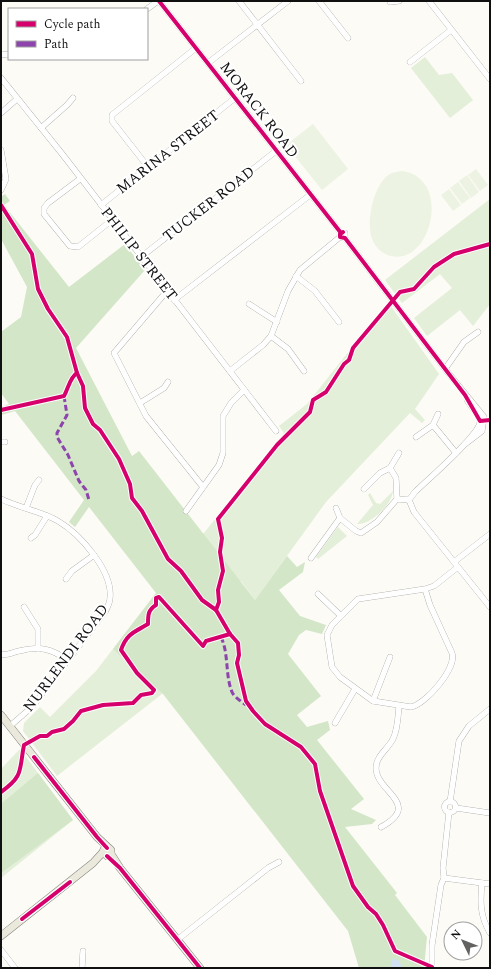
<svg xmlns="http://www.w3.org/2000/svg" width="491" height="969" viewBox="0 0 491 969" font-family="Spectral,serif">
  <rect width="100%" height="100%" fill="#fcfbf6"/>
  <g fill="#e3efd8">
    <polygon points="425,57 439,75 452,73 473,100 450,118 411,68"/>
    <polygon points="490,199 490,304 473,326 460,310 427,336 414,318 452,288 440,274 402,303 385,280"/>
    <polygon points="388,302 439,374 415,409 425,420 422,423 410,413 326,502 255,600 241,581 162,694 57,776 23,731 24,723 40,707 50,717 96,671 156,593 177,555 204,533 284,433 279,426 307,404"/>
    <path d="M393,491C392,504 371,525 357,524L373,505L368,495L370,493L376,503L380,504Z"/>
    <polygon points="338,527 347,536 318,559 316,557"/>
    <polygon points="20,749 73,820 1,878 1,769"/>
  </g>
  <g fill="#d3e6c8">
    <polygon points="5,194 10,201 4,205 69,287 125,244 145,270 76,348 132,456 139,451 255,600 287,556 297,567 305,562 303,572 279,590 300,616 326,625 322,634 306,630 299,635 288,654 321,696 297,715 307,727 328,721 330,730 317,740 364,799 351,809 376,820 372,824 345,827 397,893 395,895 427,937 424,968 359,968 348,931 163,694 113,649 156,593 89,507 75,527 69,522 84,500 15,411 1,415 1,407 9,404 1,393 1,332 21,317 27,287 1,239 1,197"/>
    <polygon points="38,773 73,820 1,873 1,804"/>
  </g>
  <g fill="#edf3e2">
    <polygon points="313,124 348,169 322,190 286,145"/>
    <polygon points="476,169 488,185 480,191 468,175"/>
    <path d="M402,171C453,178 431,266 391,256C382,254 376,248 372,239C366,222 373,188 387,176C391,172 397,172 402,171Z"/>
    <polygon points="467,175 479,192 471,198 459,181"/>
    <polygon points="458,182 470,198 462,204 450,188"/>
    <polygon points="449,189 461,205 453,211 441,195"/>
  </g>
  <polygon fill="#d1e1f1" points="393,958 399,961 403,968 390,968"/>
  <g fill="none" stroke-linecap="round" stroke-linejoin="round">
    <defs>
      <g id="minor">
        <polyline points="159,1 341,233"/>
        <polyline points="239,1 301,81"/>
        <polyline points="319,1 348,38"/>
        <polyline points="429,1 490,79"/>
        <polyline points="390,2 399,1"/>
        <polyline points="147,9 158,1"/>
        <polyline points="1,55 9,54"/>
        <polyline points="410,62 451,30"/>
        <polyline points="208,63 288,1"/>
        <polyline points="1,78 63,155 276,431"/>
        <polyline points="1,113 17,99"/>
        <polyline points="41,128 67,105 73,98"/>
        <polyline points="1,150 6,179 1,190"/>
        <polyline points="148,167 112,121 112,115 196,48"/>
        <polyline points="80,179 48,203 44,208 44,214 70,246 78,247 112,220"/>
        <polyline points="101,205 235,98"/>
        <polyline points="345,238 345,233 341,233 340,237 345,238 445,369 484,417 482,431 465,444"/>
        <polyline points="141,257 276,151"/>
        <polyline points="296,276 315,291 339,322"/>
        <polyline points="167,291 114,353 146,416 203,487"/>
        <polyline points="174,300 310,195"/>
        <polyline points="249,304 277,322"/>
        <polyline points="271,336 288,349 304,371"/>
        <polyline points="445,369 464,342 478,332"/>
        <polyline points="230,371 263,345 271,336 288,291 300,270 340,237"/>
        <path d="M467,400C470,406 479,414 480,421C481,434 426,481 415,492L409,500L414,512L490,607"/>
        <polyline points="140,403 164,388 168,382"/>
        <polyline points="433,425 456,453"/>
        <polyline points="416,437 433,425 438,414"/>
        <polyline points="1,442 5,442"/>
        <polyline points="390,468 399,453"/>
        <polyline points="364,489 380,473 390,468 396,478 397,499"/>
        <path d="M1,499C19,508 41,511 58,521C80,534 113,571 110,598C110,603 107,608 105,612L32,707L10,726"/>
        <polyline points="26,508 35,485 39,480"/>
        <polyline points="336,508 340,518"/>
        <polyline points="186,511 219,465 223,453 223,416 231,403 244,390"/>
        <polyline points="31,538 35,535 47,516"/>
        <polyline points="311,558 340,518 356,531 361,533 377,522 397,499 409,500"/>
        <polyline points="454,562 490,534"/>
        <polyline points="66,579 72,571 94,555"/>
        <path d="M425,589L430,605L452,653C457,668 426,704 411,707L373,701L340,677L332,667L327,635L332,625L358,599L425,589L434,586L458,567"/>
        <polyline points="318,594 341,616"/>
        <polyline points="24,607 38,629 38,649"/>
        <path d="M1,654C9,656 12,652 19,651C38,646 53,648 67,661"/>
        <polyline points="373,701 390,657"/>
        <polyline points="335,723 355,689"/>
        <circle cx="450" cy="807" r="5.5"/>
        <polyline points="450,802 459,741 469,726 490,709"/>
        <polyline points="456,808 490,813"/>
        <path d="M381,827C423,804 376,792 376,768C376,756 388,749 393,739C398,729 398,716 399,706"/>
        <polyline points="444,878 490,884"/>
        <path d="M482,883C480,902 480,916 490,933"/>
        <polyline points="177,940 268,868 279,862"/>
        <polyline points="1,950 15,968"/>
        <polyline points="82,968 83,951"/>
        <polyline points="432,968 432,945 441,885 444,878 443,868 449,812"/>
      </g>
      <g id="major">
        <polyline points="1,715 97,837 111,850 111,854 107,856 103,852 104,849 107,848"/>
        <polyline points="111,854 120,868 200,968"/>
        <polyline points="1,936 93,863 103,852"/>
      </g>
    </defs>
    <use href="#minor" stroke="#969694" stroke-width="6"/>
    <use href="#major" stroke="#848381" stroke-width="8"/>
    <use href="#minor" stroke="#fffefe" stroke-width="5.5"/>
    <use href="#major" stroke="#eae9dc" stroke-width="7"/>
    <g stroke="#8e44ad" stroke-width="3" stroke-dasharray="6 3" stroke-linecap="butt">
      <polyline points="64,396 67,415 57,433 57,437 68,455 79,481 86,490 89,500"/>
      <path d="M221,637C229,654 225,675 232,692C234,697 242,702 246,705"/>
    </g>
    <defs>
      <g id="cycleway">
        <polyline points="159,1 341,233"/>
        <polyline points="1,205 32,254 38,289 48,309 67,337 77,373 83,386 85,408 93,424 100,430 119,459 130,484 132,498 142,511 168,559 181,571 202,600 216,610 230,634 238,643 239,655 237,663 246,701 253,711 265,724 301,747 315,764 320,791 353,886 368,907 376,914 383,925 395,951 432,967"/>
        <polyline points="343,232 340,234 340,237 345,238 465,395 480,421 490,420"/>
        <path d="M1,410L64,396C68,389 70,377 77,373"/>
        <polyline points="216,610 219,602 218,590 223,571 220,552 222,538 218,519 277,445 310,412 313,400 326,392 344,364 349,360 353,348 400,292 414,289 434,267 454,254 490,244"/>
        <polyline points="34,757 97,837 107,848"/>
        <path d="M1,792C24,776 19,770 24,745L40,736H47L52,732L64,729L73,721L81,711L103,705L133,703L141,695L152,693L154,690L137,673L121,650C127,633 135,632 148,624C148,615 148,610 156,605V598L159,597L203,646L206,641L230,634"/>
        <polyline points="107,856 120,868 200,968"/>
        <polyline points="22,919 70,882"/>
      </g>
    </defs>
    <use href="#cycleway" stroke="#fff" stroke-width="6"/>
    <use href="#cycleway" stroke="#d6006c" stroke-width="4"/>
  </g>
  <g text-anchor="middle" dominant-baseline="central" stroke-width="4" stroke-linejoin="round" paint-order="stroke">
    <g font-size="15" fill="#101010" stroke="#fff">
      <text transform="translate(259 110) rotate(52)">MORACK ROAD</text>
      <text transform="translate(168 152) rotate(-38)">MARINA STREET</text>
      <text transform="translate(209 204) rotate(-38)">TUCKER ROAD</text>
      <text transform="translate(139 254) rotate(52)">PHILIP STREET</text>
      <text transform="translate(66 658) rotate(-53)">NURLENDI ROAD</text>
    </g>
  </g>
  <rect width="491" height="969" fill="none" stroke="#101010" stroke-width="4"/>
  <rect x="8" y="8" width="140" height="52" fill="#ffffff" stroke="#9f9f9f"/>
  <rect x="16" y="21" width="20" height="6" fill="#d6006c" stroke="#9f9f9f"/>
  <text x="44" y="28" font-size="12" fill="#101010">Cycle path</text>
  <rect x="16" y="41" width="20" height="6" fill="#8e44ad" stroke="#9f9f9f"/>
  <text x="44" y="48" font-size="12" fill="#101010">Path</text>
  <g transform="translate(463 941) rotate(313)"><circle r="19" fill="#ffffff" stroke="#9f9f9f"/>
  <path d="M0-3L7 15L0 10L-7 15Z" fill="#636260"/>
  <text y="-6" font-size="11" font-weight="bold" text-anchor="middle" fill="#101010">N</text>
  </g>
</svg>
